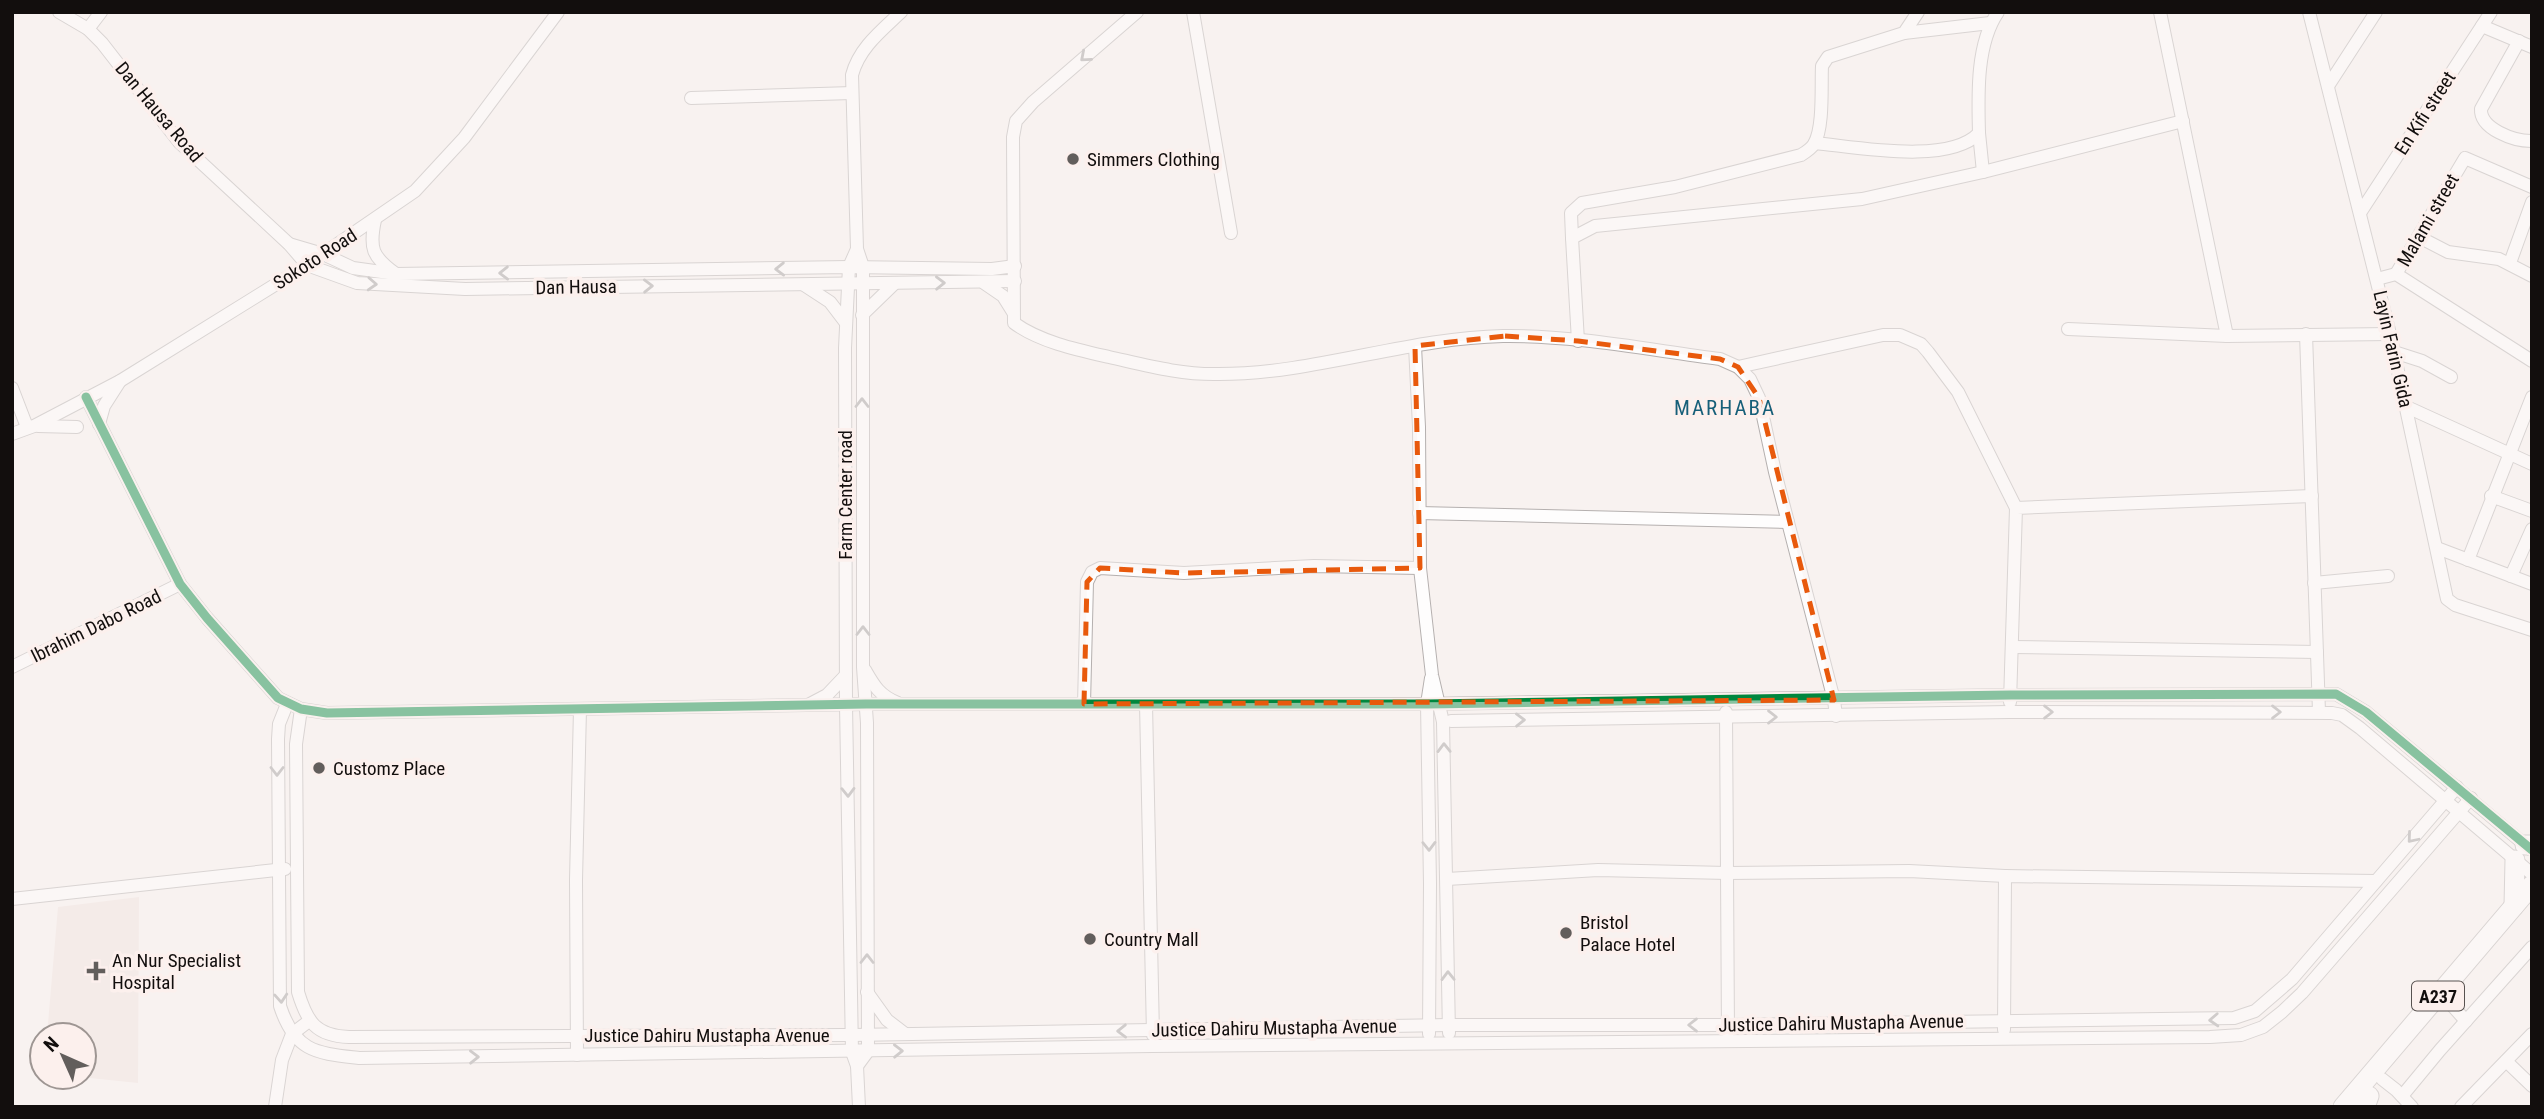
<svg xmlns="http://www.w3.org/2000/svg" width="2544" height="1119" viewBox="0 0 2544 1119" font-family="'Roboto Condensed',sans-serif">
  <rect width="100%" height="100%" fill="#f8f2f0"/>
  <polygon fill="#f0e2de" points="139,897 138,1083 80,1077 84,1077 84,1035 47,1035 58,907"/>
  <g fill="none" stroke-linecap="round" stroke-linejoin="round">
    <defs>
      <g id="minor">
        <polyline points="59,12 88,29 102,43 179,142 289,244 307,265 357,283 465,289 1015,281"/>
        <path d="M1137,12L1033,102L1016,121L1013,137L1014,323C1040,342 1078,350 1109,357C1145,365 1181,375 1219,374C1315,374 1407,338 1503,336C1575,335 1649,350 1720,359L1738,367L1750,379L1759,398L1775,472L1834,700L1836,716"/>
        <polyline points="1193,12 1231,233"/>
        <polyline points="2160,12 2227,336"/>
        <polyline points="2309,12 2390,334 2447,599 2455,605 2532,630"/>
        <polyline points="2482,26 2532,47"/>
        <polyline points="88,29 101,12"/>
        <polyline points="1904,33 1990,23"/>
        <path d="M2519,41L2481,109C2480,129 2514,141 2531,141"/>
        <polyline points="2328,86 2376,12"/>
        <polyline points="691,98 852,93"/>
        <polyline points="1979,133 1983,172"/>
        <path d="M1815,143C1857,147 1949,165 1979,133C1978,95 1976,44 1998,12"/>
        <polyline points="2360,213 2491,12"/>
        <path d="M375,220C369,248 372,257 396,274"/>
        <polyline points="2419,237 2448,252 2499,259 2532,276"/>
        <path d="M1572,238L1571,213L1582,203L1675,187L1801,155C1806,152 1811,149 1814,144C1824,128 1821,85 1822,66L1828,57L1904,33L1918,12"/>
        <polyline points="289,244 323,254 353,268 396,274 849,267 992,269 1015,266"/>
        <path d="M857,249L849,267L845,348L846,705L852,1052L857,1066L868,1051L867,723L863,667V267L857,249L852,75C859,48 881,31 901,12"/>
        <polyline points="2510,263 2532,202"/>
        <polyline points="2396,274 2465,158 2532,187"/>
        <polyline points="2377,279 2396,274 2532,361"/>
        <polyline points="984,283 1003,296 1013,312"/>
        <polyline points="804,285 830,302 846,323"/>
        <polyline points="862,315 894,284"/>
        <polyline points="2068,329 2227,336 2390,334"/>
        <polyline points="2306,334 2319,712"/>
        <polyline points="1578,341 1572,238 1595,226 1862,199 1983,172 2183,121"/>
        <polyline points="1415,346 1419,427 1420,568 1432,675 1443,722 1449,1033"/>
        <polyline points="2394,352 2422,361 2451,377"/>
        <polyline points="1738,367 1883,335 1900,335 1921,344 1928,352 1958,392 2016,508"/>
        <polyline points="12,388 27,427"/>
        <polyline points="86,397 180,584 207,618 278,698 301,709 327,713 866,704 1427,704 2011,695 2336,694 2366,712 2530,849"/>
        <polyline points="2407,407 2532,464"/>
        <polyline points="99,424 104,406 120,381"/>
        <polyline points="38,426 77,427"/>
        <polyline points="12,434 34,426 120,381 307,265 415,191 464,138 558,12"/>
        <polyline points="2491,496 2532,511"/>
        <polyline points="1419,513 1788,522"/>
        <polyline points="2437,548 2532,584"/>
        <polyline points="2468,560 2532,397"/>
        <polyline points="2511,576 2532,529"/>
        <polyline points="2314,583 2388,576"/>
        <polyline points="2012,647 2317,652"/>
        <polyline points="12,667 180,584"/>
        <path d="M865,670C874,686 880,696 898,703"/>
        <polyline points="2010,702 2016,508 2312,496"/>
        <path d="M287,704L279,724L278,739L280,1006C295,1052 316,1053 359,1058L1152,1046L2210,1037L2241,1035L2263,1027L2282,1012L2302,993L2471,798"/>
        <polyline points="1084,704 1087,582 1092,572 1100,568 1184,573 1314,566 1420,568"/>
        <polyline points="1146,704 1153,1035"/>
        <polyline points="808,705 827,695 846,675"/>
        <path d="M301,709L296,744L298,992C307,1022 316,1036 349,1037L852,1035L1449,1025H1729L2234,1018L2255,1011L2292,979L2457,787"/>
        <polyline points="1726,712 1728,1033"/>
        <polyline points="1451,721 2009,712 2332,713 2342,715 2360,728 2532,874"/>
        <polyline points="1447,879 1598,870 1727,873 1909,871 2005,876"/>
        <polyline points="12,899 285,869"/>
        <polyline points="867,992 887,1020 904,1033"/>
        <polyline points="2449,1002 2466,1021"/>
        <polyline points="2004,1030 2005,876 2376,881"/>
        <polyline points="1429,1034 1430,884 1427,704 1431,678"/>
        <polyline points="577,1055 576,880 580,709"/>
        <polyline points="2506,1061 2532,1086"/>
        <polyline points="857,1066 859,1107"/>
        <polyline points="2382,1079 2396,1090 2412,1107"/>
        <polyline points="2402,1096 2440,1050 2532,947"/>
        <polyline points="275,1107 282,1060 292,1034 309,1021"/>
        <polyline points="2461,1107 2532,1034"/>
      </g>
      <g id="highway">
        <polyline points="2525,845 2532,845"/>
        <polyline points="2514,906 2515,860"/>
        <polyline points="2343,1107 2532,885"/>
        <polyline points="2365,1107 2369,1096"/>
      </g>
    </defs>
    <use href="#minor" stroke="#b5b0af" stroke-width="14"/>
    <use href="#highway" stroke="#b5b0af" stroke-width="21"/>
    <use href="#minor" stroke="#fefdfd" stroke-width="12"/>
    <use href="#highway" stroke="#fefdfd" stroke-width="19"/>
    <defs>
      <polyline id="cycleway" points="86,397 180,584 207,618 278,698 301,709 327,713 866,704 1427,704 2011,695 2336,694 2366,712 2532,850"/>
    </defs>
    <use href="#cycleway" stroke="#fcf0ed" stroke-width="13"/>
    <use href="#cycleway" stroke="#00873e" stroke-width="9"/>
  </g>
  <defs><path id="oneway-chevron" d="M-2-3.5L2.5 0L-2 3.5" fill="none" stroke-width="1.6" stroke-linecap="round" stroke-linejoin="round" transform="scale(1.75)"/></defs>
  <g stroke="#a09d9d">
    <use href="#oneway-chevron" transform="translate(1085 57) rotate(139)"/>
    <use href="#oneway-chevron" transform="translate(780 269) rotate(179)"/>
    <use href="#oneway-chevron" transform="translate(504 273) rotate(179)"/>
    <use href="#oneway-chevron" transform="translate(940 283) rotate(-1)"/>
    <use href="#oneway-chevron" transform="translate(372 284) rotate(3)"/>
    <use href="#oneway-chevron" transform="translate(648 286) rotate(-1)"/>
    <use href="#oneway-chevron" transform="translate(862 403) rotate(-90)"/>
    <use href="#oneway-chevron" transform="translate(863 631) rotate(-90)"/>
    <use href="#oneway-chevron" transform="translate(2048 712)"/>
    <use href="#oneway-chevron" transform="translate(2276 712)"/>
    <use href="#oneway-chevron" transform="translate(1772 717)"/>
    <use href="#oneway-chevron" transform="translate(1520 720) rotate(-1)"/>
    <use href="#oneway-chevron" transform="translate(1444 748) rotate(-91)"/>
    <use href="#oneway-chevron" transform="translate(277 771) rotate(90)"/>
    <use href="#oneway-chevron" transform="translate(848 792) rotate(89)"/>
    <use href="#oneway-chevron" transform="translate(2412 838) rotate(130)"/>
    <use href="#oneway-chevron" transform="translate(1429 846) rotate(89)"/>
    <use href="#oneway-chevron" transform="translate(867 959) rotate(-90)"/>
    <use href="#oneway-chevron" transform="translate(1448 976) rotate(-91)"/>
    <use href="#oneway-chevron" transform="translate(281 998) rotate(86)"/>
    <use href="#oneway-chevron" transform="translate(2214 1020) rotate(177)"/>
    <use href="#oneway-chevron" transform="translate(1693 1025) rotate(180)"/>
    <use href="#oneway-chevron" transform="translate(1122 1031) rotate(179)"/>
    <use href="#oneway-chevron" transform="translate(898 1051) rotate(-1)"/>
    <use href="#oneway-chevron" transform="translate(474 1057) rotate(-1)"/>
  </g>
  <path d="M0 0H2544V1119H0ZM1505,336L1578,341L1720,359L1738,367L1759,398L1834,700L1084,704L1087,582L1100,568L1184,573L1420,568L1415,346Z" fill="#f8f2f0" fill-opacity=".55" fill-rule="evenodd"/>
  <path fill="none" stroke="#e8590c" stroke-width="5" stroke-dasharray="14 9" stroke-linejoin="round" d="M1505,336L1578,341L1720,359L1738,367L1759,398L1834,700L1084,704L1087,582L1100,568L1184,573L1420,568L1415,346Z"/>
  <g fill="#625e5c" stroke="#fcf0ed" stroke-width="2.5">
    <circle cx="1073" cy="159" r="7"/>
    <circle cx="319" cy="768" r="7"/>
    <circle cx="1566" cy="933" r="7"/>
    <circle cx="1090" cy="939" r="7"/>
    <path d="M92.5 960.5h7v7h7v7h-7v7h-7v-7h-7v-7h7z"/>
  </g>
  <g text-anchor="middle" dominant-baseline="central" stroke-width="7" stroke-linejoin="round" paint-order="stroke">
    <rect fill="#fcf0ed" stroke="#585250" stroke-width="2" x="2412" y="981.5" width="52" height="29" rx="5"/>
    <g font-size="18" font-weight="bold" fill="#120e0d">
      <text x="2438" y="996">A237</text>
    </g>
    <g font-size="19" fill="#120e0d" stroke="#fcf0ed">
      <text transform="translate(159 112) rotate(50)">Dan Hausa Road</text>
      <text transform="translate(2425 113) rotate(-57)">En Kifi street</text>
      <text transform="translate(2428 220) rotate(-60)">Malami street</text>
      <text transform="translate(315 259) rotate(-33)">Sokoto Road</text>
      <text transform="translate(576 287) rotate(-1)">Dan Hausa</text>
      <text transform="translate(2393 349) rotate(77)">Layin Farin Gida</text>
      <text transform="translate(845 495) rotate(-90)">Farm Center road</text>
      <text transform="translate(96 626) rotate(-26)">Ibrahim Dabo Road</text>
      <text transform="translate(1841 1023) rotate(-1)">Justice Dahiru Mustapha Avenue</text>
      <text transform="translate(1274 1028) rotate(-1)">Justice Dahiru Mustapha Avenue</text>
      <text x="707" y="1035">Justice Dahiru Mustapha Avenue</text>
    </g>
    <g font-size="19" fill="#120e0d" stroke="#fcf0ed" text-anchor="start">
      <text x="1087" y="159">Simmers Clothing</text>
      <text x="333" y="768">Customz Place</text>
      <text x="1580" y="922">Bristol<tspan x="1580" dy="22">Palace Hotel</tspan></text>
      <text x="1104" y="939">Country Mall</text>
      <text x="112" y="960">An Nur Specialist<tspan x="112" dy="22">Hospital</tspan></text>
    </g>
    <g font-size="21" letter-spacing="2" fill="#175f79" stroke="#fcf0ed">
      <text x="1725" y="408">MARHABA</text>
    </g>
  </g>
  <rect width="2544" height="1119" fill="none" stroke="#120e0d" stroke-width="28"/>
  <g transform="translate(63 1056) rotate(315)"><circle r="33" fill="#fcf0ed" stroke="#9e9693" stroke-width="2"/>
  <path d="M0-5L12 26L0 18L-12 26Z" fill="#625e5c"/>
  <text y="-10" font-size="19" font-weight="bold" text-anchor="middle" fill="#120e0d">N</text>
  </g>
</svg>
